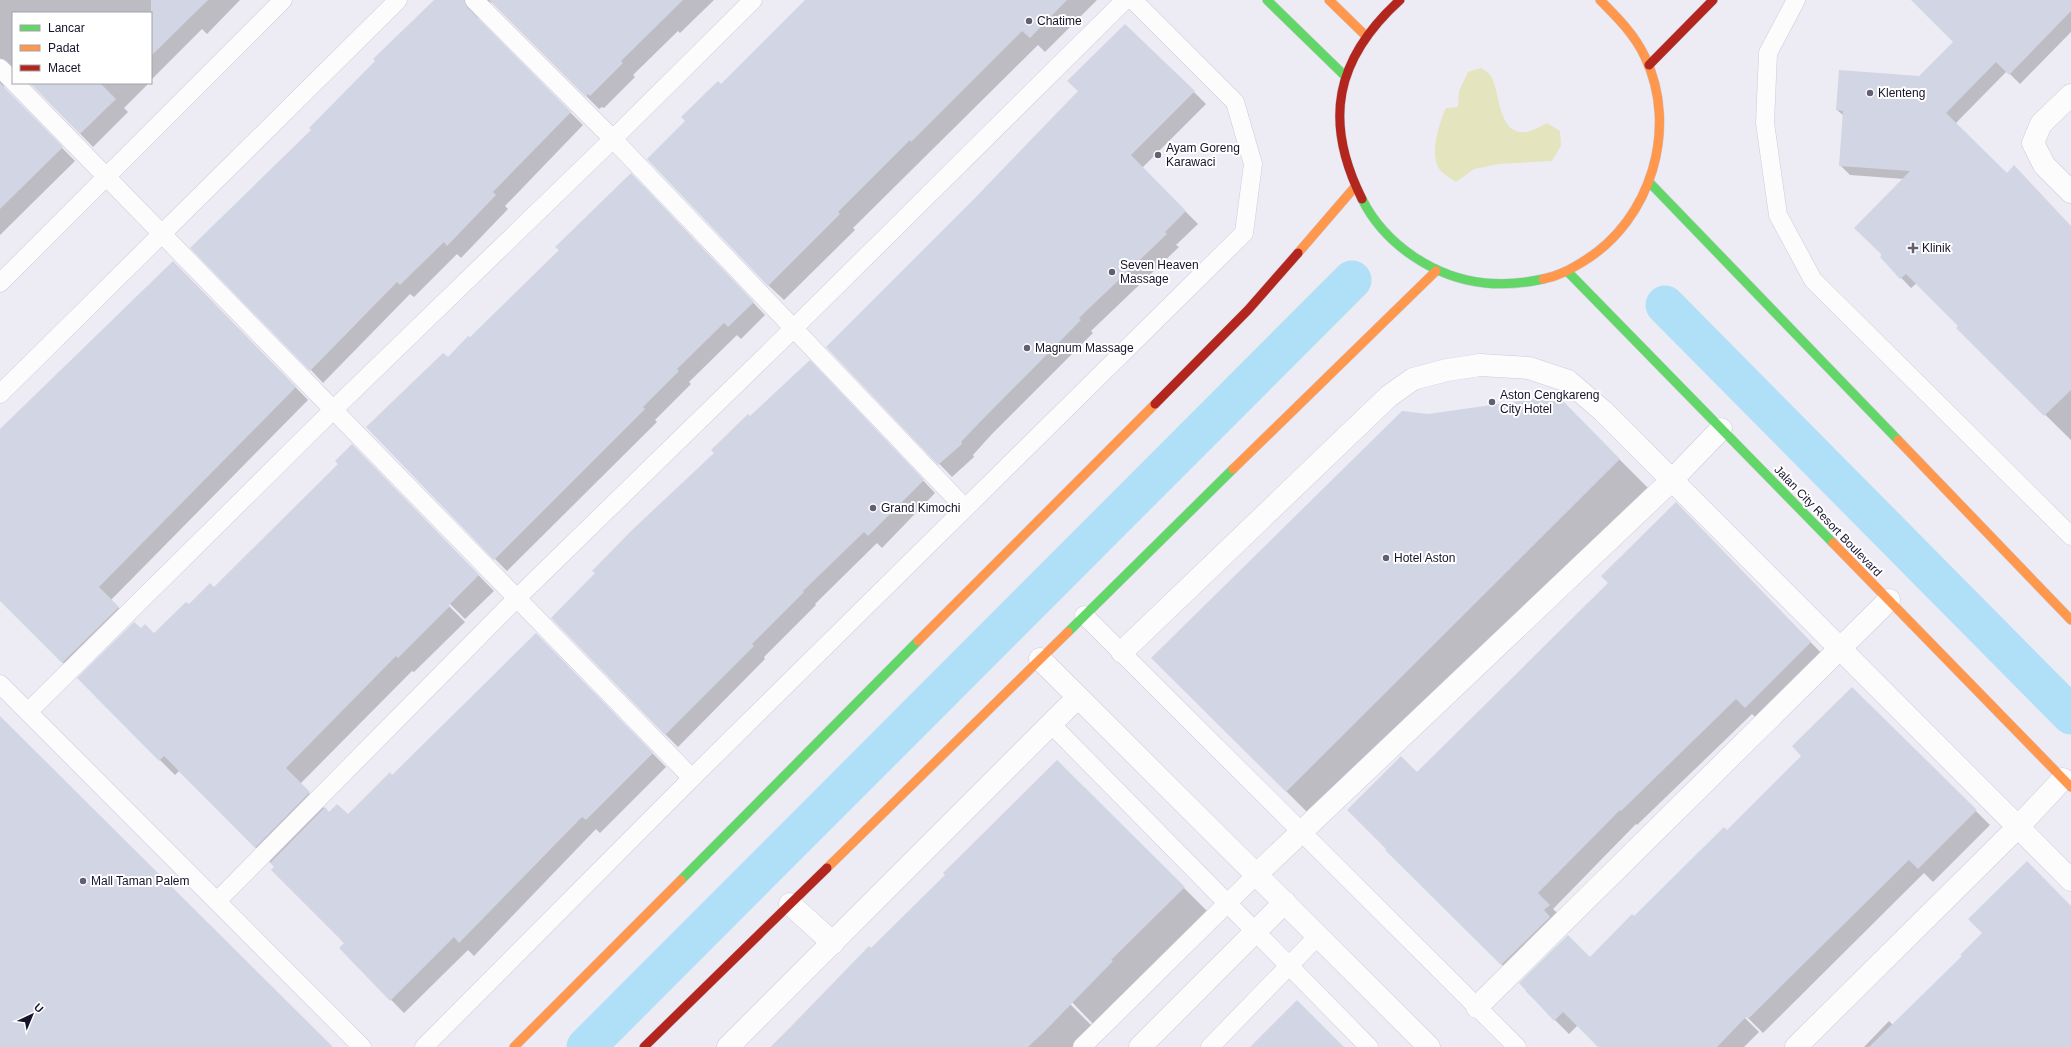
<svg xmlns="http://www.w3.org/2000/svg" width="2071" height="1047" viewBox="0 0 2071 1047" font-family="Arial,sans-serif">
  <rect width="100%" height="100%" fill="#edecf4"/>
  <path fill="#e4e4be" d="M1481,68C1484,70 1489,73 1491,76C1501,93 1497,135 1526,132C1533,131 1541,126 1547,123L1560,131L1561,146L1552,161L1499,164L1474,169L1456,182C1451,179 1445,175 1441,171C1428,157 1439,123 1446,108L1458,107L1459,91L1468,72Z"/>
  <g fill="#0003">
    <polygon points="0,0 240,0 207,34 202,29 151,80 151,13 13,13 13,71 2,79 5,90 75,161 0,235"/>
    <polygon points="435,0 714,0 680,33 678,31 633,75 635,77 604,108 602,107 599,109 496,5 490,2 480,5 476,11 479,22 583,125 505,206 508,209 461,258 457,254 414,297 410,294 323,383 311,370 312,130"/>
    <polygon points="806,0 1097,0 1045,52 1038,45 853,228 855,230 784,300 768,285 721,85"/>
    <polygon points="1912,0 2071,0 2071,32 2020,84 2007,71 1955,124 2007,175 2071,228 2071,440 1957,328 1959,326 1917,283 1911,288 1881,257 1904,179 1850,175 1840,165 1844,116 1837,110 1920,77 1954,42"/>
    <polygon points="31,83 149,83 124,108 128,112 93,147"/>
    <polygon points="1194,92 1206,104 1142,168 1198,224 1176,245 1179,247 1091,331 1093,333 992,434 973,455 974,457 952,477 827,347"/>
    <polygon points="644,187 765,315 741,339 737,335 689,382 691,384 655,420 657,422 507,571 495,559 448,359"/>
    <polygon points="186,275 308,400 111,600 131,620 75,675 0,599 0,430"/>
    <polygon points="822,374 935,493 882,548 877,543 815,604 816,605 764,657 765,659 678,747 665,734 715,453 750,418"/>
    <polygon points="1560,400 1650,490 1317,822 1153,658 1428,415"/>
    <polygon points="367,461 494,591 465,619 448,602 446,603 465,622 414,672 412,671 300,784 329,813 348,816 392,776 549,647 666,767 600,833 596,829 474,956 468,950 404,1013 340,948 345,944 275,867 179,771 175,775 78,678 141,630 154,635 188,605 214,589"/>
    <polygon points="1691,519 1826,658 1761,723 1752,714 1637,825 1636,824 1553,909 1565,920 1517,980 1349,810 1417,773 1610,583"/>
    <polygon points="1852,688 1990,825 1933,882 1924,873 1763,1033 1743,1013 1742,1015 1759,1032 1744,1047 1599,1047 1578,1025 1569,1034 1526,991 1590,958 1634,918 1727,831 1803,756"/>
    <polygon points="1057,761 1207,911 1094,1025 1068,998 1066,1000 1094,1028 1075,1047 771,1047 946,875"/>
    <polygon points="2071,906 2071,1047 1864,1047 1889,1021 1893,1025"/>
  </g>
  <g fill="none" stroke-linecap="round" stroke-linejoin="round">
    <g stroke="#b0dff8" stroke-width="39">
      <polyline points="1665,305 2071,715"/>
      <polyline points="586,1047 1352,280"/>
    </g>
  </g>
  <g fill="#d2d5e3">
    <polygon points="151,0 208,0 151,56"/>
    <polygon points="434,0 464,0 467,7 571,112 493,192 496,195 447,246 444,242 400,285 397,282 310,371 190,248 311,130 309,128 375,61 373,59"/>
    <polygon points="489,0 683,0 621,61 623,63 590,96 588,94 586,97"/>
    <polygon points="805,0 1067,0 1030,38 1022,31 911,142 910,140 838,212 840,214 768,286 647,159 685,121 681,117 718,81 721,84"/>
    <polygon points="1911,0 2071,0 2071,11 2009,75 1996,62 1946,113 2007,173 2014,165 2071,226 2071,390 2044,416 1956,328 1958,326 1906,274 1900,279 1880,257 1882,255 1854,228 1910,171 1839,166 1843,111 1836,110 1839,70 1919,76 1953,42"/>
    <polygon points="1125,24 1195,91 1131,155 1186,211 1165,232 1167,234 1079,318 1081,320 980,422 961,442 962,444 938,465 826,347 972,201 1078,91 1067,81"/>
    <polygon points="0,83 63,147 0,209"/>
    <polygon points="30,83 100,83 116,99 80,134"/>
    <polygon points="631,173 754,302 728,327 724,323 677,369 679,371 643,407 645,409 494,560 366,427 443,353 448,357 468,336 470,337 559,250 555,247"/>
    <polygon points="173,261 296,387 99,587 119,607 62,663 0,601 0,429"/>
    <polygon points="810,360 924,480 868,536 864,532 803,591 804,592 752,644 754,646 665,735 551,618 595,573 592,571 631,531 714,453 711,450 748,414 750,416"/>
    <polygon points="1548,397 1561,399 1620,459 1286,792 1151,658 1402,411 1428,414"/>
    <polygon points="352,444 479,575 449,605 450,606 398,658 396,656 286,768 310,792 255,848 164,756 159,761 77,678 134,622 141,628 145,624 154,633 186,602 189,604 210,583 214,587 338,464 335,461"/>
    <polygon points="1676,502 1811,642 1745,708 1736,699 1621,811 1620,810 1538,893 1550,905 1544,910 1550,917 1501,965 1385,850 1386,849 1347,810 1401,756 1417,772 1608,583 1601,576"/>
    <polygon points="536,633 653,753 586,820 582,817 459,943 454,937 390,1001 339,948 344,943 271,870 274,867 270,863 325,807 329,812 337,804 348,814 390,772 392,775"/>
    <polygon points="1852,687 1977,810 1918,869 1909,860 1748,1019 1746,1017 1717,1047 1598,1047 1563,1012 1554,1021 1519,983 1568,935 1590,957 1632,914 1634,916 1724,827 1727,830 1801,756 1792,746"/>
    <polygon points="0,716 333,1047 0,1047"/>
    <polygon points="1057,760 1185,887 1111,960 1113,961 1044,1032 1028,1047 771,1047 869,946 871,948 945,875 943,873"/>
    <polygon points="2027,861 2071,906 2071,1047 1869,1047 1962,956 1960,955 1982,933 1968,919"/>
    <polygon points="1297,1000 1344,1047 1250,1047"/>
  </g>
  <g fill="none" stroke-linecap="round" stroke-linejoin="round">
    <defs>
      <g id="lane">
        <polyline points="474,0 613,139 965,508"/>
        <polyline points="1796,0 1768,53 1765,123 1778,215 1813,280 2071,536"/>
        <polyline points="0,68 13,81"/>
        <polyline points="15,83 692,778"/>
        <polyline points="0,283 283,0"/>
        <polyline points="0,394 398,0"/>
        <polyline points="1084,615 1517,1047"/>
        <polyline points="0,684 362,1047"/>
        <polyline points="28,712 333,410 613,139 753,0"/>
        <polyline points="1051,724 1369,1047"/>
        <polyline points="217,901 517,598 794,328 1125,0"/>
        <polyline points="424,1047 692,778 1244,233 1253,164 1235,102 1133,0"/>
        <polyline points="1082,1047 1257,874"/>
        <polyline points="1210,1047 1318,936"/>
      </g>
      <g id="street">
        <polyline points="2071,95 2041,124 2033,143 2044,165 2071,192"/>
        <polyline points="1122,652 1389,396 1413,379 1447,370 1480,365 1529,368 1568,381 1603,411 2071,880"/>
        <polyline points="1040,659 1429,1047"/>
        <polyline points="1257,874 1672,480 1721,429"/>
        <polyline points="790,904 833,943"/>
        <polyline points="1477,1007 1889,600"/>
        <polyline points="728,1047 1078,697"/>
        <polyline points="1140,1047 1285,902"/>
        <polyline points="1796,1047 2018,827 2063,779"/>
      </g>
      <g id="fast">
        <polyline points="1267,0 1345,76"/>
        <polyline points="1650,183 1898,440"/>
        <path d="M1362,199C1385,245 1435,278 1485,283C1504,285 1525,283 1543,279"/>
        <polyline points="1568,272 1833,543"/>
        <polyline points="1068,632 1233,469"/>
        <polyline points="681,880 918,641"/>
      </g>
      <g id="slow">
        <polyline points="1329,0 1366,36"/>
        <polyline points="1298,253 1354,188"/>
        <path d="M1543,279C1559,276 1571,269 1584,261C1651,220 1679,128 1645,57C1635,35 1617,17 1600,0"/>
        <polyline points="1898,440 2071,620"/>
        <polyline points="1233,469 1436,271"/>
        <polyline points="1833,543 2071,787"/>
        <polyline points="918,641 1155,404"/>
        <polyline points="827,868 1068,632"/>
        <polyline points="514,1047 681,880"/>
      </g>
      <g id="jam">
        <polyline points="1649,65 1713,0"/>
        <path d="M1362,199C1323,121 1335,59 1400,0"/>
        <polyline points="1155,404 1248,310 1298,253"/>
        <polyline points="644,1047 827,868"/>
      </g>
    </defs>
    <use href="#lane" stroke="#cdcbdc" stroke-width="19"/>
    <use href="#street" stroke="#cdcbdc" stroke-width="23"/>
    <use href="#fast" stroke="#cdcbdc" stroke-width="10"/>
    <use href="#slow" stroke="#cdcbdc" stroke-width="10"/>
    <use href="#jam" stroke="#cdcbdc" stroke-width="10"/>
    <use href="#lane" stroke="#fcfcfd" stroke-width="18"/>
    <use href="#street" stroke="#fcfcfd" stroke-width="22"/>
    <use href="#fast" stroke="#63d668" stroke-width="9"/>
    <use href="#slow" stroke="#ff974d" stroke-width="9"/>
    <use href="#jam" stroke="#b3261e" stroke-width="9"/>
  </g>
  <g fill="#625f72" stroke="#fff" stroke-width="1.5">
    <circle cx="1029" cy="21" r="4"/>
    <circle cx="1870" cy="93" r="4"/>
    <circle cx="1158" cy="155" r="4"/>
    <path d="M1911 242h4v4h4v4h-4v4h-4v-4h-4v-4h4z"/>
    <circle cx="1112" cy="272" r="4"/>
    <circle cx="1027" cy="348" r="4"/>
    <circle cx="1492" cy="402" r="4"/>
    <circle cx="873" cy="508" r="4"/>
    <circle cx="1386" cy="558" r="4"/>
    <circle cx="83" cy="881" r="4"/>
  </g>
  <g text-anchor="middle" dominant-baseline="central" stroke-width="4" stroke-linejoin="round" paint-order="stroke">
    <g font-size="12" fill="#17132c" stroke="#fff" text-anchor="start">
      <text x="1037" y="21">Chatime</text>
      <text x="1878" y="93">Klenteng</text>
      <text x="1166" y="148">Ayam Goreng<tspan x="1166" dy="14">Karawaci</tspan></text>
      <text x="1922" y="248">Klinik</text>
      <text x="1120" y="265">Seven Heaven<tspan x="1120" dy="14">Massage</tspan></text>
      <text x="1035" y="348">Magnum Massage</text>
      <text x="1500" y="395">Aston Cengkareng<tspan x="1500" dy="14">City Hotel</tspan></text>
      <text x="881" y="508">Grand Kimochi</text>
      <text x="1394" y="558">Hotel Aston</text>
      <text x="91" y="881">Mall Taman Palem</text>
    </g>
    <g font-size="12" fill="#17132c" stroke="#fff">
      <text transform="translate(1828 521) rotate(46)">Jalan City Resort Boulevard</text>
    </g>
  </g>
  <rect x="12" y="12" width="140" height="72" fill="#ffffff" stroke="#a2a1ab"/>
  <rect x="20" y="25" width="20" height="6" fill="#63d668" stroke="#a2a1ab"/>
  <text x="48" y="32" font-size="12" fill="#17132c">Lancar</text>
  <rect x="20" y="45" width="20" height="6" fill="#ff974d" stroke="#a2a1ab"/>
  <text x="48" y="52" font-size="12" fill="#17132c">Padat</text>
  <rect x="20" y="65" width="20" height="6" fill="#b3261e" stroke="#a2a1ab"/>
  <text x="48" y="72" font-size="12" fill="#17132c">Macet</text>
  <g transform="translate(32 1015) rotate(44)" stroke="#ffffff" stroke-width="3" paint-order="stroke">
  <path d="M0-3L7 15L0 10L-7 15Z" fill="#17132c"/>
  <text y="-6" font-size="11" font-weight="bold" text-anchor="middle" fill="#17132c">U</text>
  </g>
</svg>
